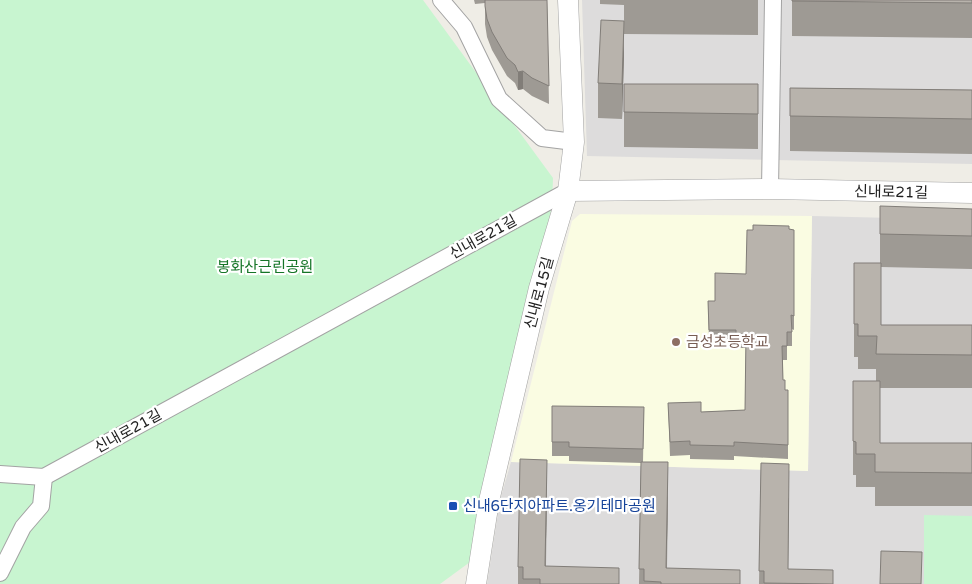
<svg xmlns="http://www.w3.org/2000/svg" width="972" height="584" viewBox="0 0 972 584" font-family="'Varela Round','Noto Sans KR',sans-serif">
  <rect width="100%" height="100%" fill="#efede6"/>
  <g fill="#dddcdc">
    <polygon points="582,0 972,0 972,164 587,156"/>
    <polygon points="812,216 972,220 972,584 487,584 500,500 511,462 808,471"/>
  </g>
  <polygon fill="#fafce2" points="580,214 812,216 808,471 511,462 572,221"/>
  <g fill="#c8f5d0">
    <polygon points="0,0 423,0 553,178 552,206 470,562 440,584 0,584"/>
    <polygon points="924,515 972,516 972,584 924,584"/>
  </g>
  <g fill="none" stroke-linecap="round" stroke-linejoin="round">
    <defs>
      <g id="minor">
        <polyline points="441,0 464,27 499,99 542,138 574,142"/>
        <polyline points="770,189 773,0"/>
        <polyline points="0,474 44,477"/>
        <polyline points="44,477 568,191"/>
        <polyline points="0,573 23,527 41,506 44,477"/>
      </g>
      <g id="tertiary">
        <polyline points="568,191 770,189 972,193"/>
        <polyline points="476,584 489,501 539,288 568,191 574,142 568,0"/>
      </g>
    </defs>
    <use href="#minor" stroke="#a3a3a3" stroke-width="18"/>
    <use href="#tertiary" stroke="#a3a3a3" stroke-width="21"/>
    <use href="#minor" stroke="#fff" stroke-width="16"/>
    <use href="#tertiary" stroke="#fff" stroke-width="20"/>
  </g>
  <g fill="#9e9a94">
    <polygon points="474,0 547,0 549,104 532,96 523,89 518,90 515,83 507,76 492,50 487,37 485,24 485,3 475,4"/>
    <polygon points="600,0 758,0 758,35 624,34 624,5 600,4"/>
    <polygon points="792,0 972,0 972,38 792,36"/>
    <polygon points="624,56 622,119 598,118 598,83"/>
    <polygon points="624,84 758,84 758,149 624,147"/>
    <polygon points="790,88 972,90 972,154 790,151"/>
    <polygon points="972,209 972,269 881,267 881,325 972,325 972,388 880,388 880,443 972,443 972,506 875,506 875,487 856,487 856,475 853,475 853,381 876,381 876,369 858,369 858,357 854,357 854,263 880,263 880,234"/>
    <polygon points="789,229 794,230 794,330 792,329 792,346 787,346 787,360 783,360 783,380 785,390 788,390 788,459 734,456 734,460 690,459 690,455 670,456 668,403 701,412 745,410 746,348 736,348 736,344 709,344 708,301 715,301 746,274"/>
    <polygon points="644,407 643,462 668,497 667,568 740,584 639,584 641,463 569,461 569,456 552,456 552,442"/>
    <polygon points="761,463 789,499 788,569 833,584 759,584"/>
    <polygon points="547,495 546,566 619,584 518,584 518,567"/>
  </g>
  <g fill="#817d78">
    <polygon points="624,21 624,56 622,119 622,84"/>
    <polygon points="523,71 523,89 518,90 518,72"/>
    <polygon points="547,460 547,495 545,584"/>
    <polygon points="668,462 668,497 666,584"/>
  </g>
  <g fill="#b8b3ac" stroke="#817d78">
    <polygon points="485,0 547,0 549,86 532,78 523,71 518,72 515,65 507,58 492,32 487,19 485,6"/>
    <polygon points="792,0 972,0 972,3 792,1"/>
    <polygon points="601,20 624,21 622,84 598,83"/>
    <polygon points="624,84 758,84 758,114 624,112"/>
    <polygon points="790,88 972,90 972,119 790,116"/>
    <polygon points="880,206 972,209 972,236 880,234"/>
    <polygon points="753,225 789,226 789,229 794,230 794,316 791,315 792,332 787,332 787,346 782,346 783,380 785,380 785,390 788,390 788,445 734,442 734,446 690,445 690,441 670,442 668,403 701,402 701,412 745,410 746,334 736,334 736,330 709,330 708,301 715,301 715,273 746,274 747,230 753,230"/>
    <polygon points="854,263 881,263 881,325 972,325 972,355 876,354 877,336 858,336 858,324 854,324"/>
    <polygon points="853,381 880,381 880,443 972,443 972,473 875,472 875,454 856,454 856,442 853,441"/>
    <polygon points="552,406 644,407 643,449 569,447 569,442 552,442"/>
    <polygon points="520,459 547,460 545,566 619,568 619,584 540,584 540,579 523,579 523,567 518,567"/>
    <polygon points="641,462 668,462 666,568 740,570 740,584 661,584 661,582 644,581 644,569 639,569"/>
    <polygon points="761,463 789,464 788,569 833,570 833,584 764,583 764,571 759,571"/>
    <polygon points="881,551 922,552 921,584 880,584"/>
  </g>
  <circle fill="#8d6e63" stroke="#fff" stroke-width="2" cx="676" cy="342" r="5"/>
  <rect fill="#1a4fb4" stroke="#fff" stroke-width="2" x="448" y="501" width="10" height="10" rx="2.5"/>
  <g text-anchor="middle" dominant-baseline="central" stroke-width="4.5" stroke-linejoin="round" paint-order="stroke">
    <g font-size="15" fill="#1f1f1f" stroke="#fff">
      <text transform="translate(891 192) rotate(1)">신내로21길</text>
      <text transform="translate(483 237) rotate(-29)">신내로21길</text>
      <text transform="translate(539 293) rotate(-75)">신내로15길</text>
      <text transform="translate(128 431) rotate(-29)">신내로21길</text>
    </g>
    <g font-size="15" fill="#157527" stroke="#fff">
      <text x="265" y="267">봉화산근린공원</text>
    </g>
    <g font-size="15" fill="#785e54" stroke="#fff" text-anchor="start">
      <text x="686" y="342">금성초등학교</text>
    </g>
    <g font-size="15" fill="#164399" stroke="#fff" text-anchor="start">
      <text x="463" y="506">신내6단지아파트.옹기테마공원</text>
    </g>
  </g>
</svg>
